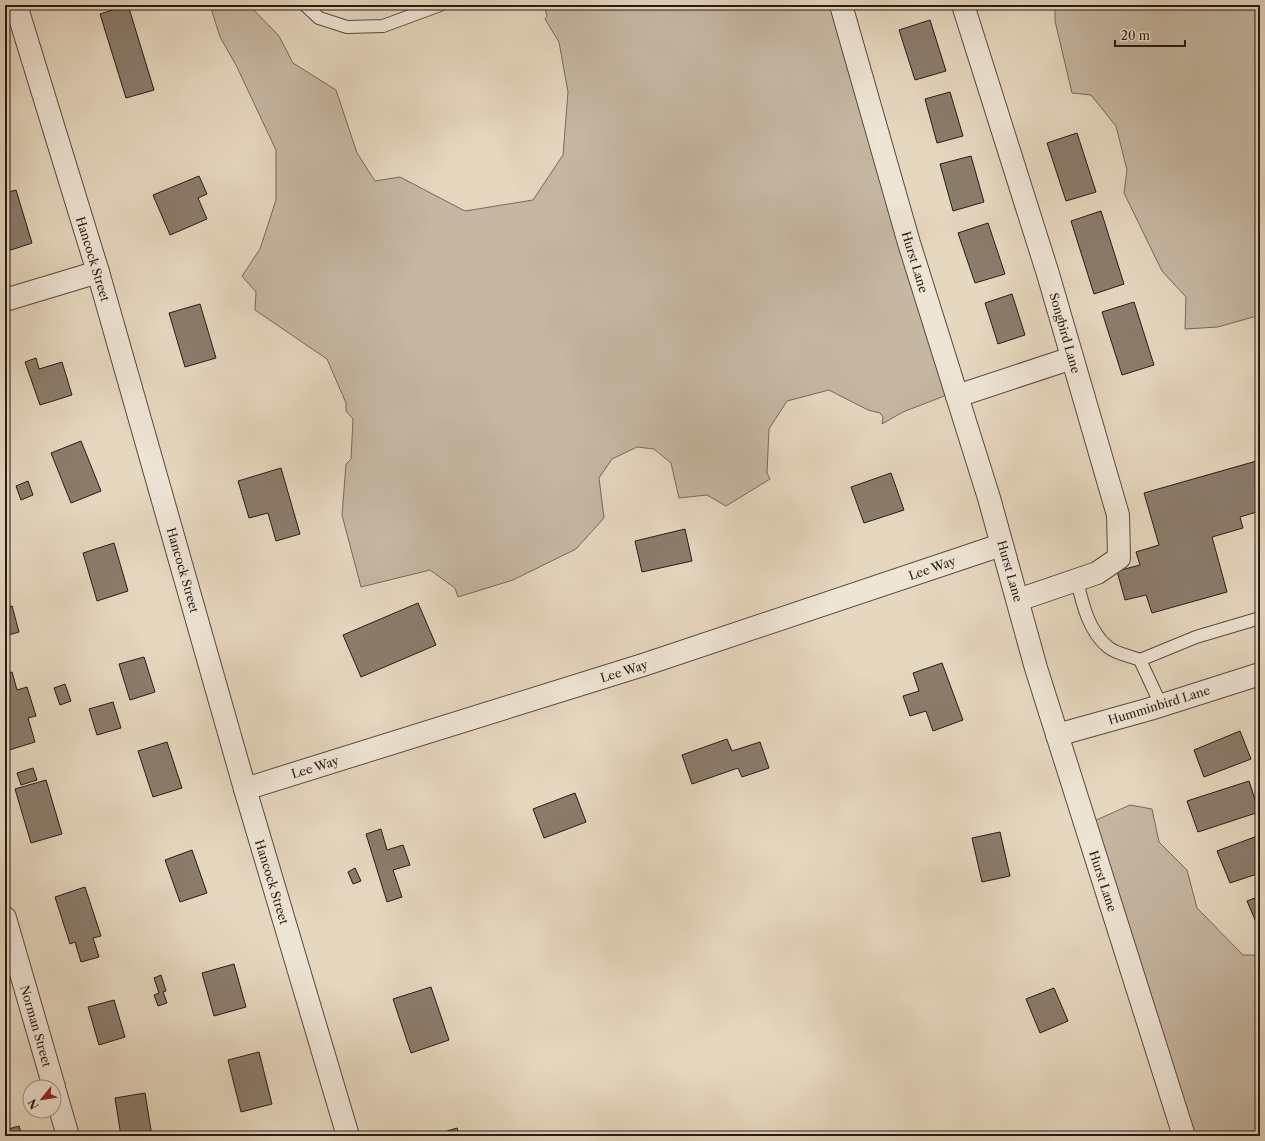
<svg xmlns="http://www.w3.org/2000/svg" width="1265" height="1141" viewBox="0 0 1265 1141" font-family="'Libre Caslon Text',serif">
  <rect width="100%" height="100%" fill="#e6d7bf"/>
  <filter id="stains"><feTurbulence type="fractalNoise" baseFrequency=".005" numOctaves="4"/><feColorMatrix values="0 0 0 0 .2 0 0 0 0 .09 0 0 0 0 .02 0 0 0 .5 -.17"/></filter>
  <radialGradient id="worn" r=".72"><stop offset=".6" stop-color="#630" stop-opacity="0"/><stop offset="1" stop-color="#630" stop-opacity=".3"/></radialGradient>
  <g fill="#c6b7a2" stroke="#78685a">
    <polygon points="210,5 249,5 279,36 293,63 336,90 357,153 375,181 400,177 465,211 533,200 563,155 568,92 559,42 545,19 547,16 544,5 838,5 952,393 903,412 882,424 883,417 880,413 868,410 829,390 787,401 769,429 767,473 770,479 726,506 707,495 679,498 671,463 654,449 637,447 612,459 599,478 604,518 576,549 513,580 458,597 455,588 430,570 361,587 342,515 346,464 351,459 353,419 346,411 346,403 327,359 255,310 256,292 242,276 260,249 276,200 276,150 236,65 220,37"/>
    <polygon points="1055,5 1260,5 1260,315 1218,327 1185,329 1186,297 1162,271 1124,193 1127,170 1116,126 1091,95 1072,93 1055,21"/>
    <polygon points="1130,805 1152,809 1159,842 1187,870 1197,908 1243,955 1260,955 1260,1136 1180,1136 1085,825"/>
  </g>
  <g fill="#8b7c6c" stroke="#291a12">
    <polygon points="128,5 154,90 126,98 100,14"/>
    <polygon points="930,20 946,71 915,80 899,30"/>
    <polygon points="950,92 963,136 937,143 925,99"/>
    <polygon points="1077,133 1096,192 1066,201 1047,143"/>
    <polygon points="971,156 984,202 953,211 940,164"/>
    <polygon points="199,176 207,194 198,198 207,219 170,235 153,195"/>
    <polygon points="16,190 32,243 5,252 5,193"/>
    <polygon points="1101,211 1124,284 1094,294 1071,221"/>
    <polygon points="988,223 1005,274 975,283 958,233"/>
    <polygon points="1012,294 1025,335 998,344 985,303"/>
    <polygon points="1134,302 1154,365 1122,375 1102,312"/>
    <polygon points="200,304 216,358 185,367 169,313"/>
    <polygon points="36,358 39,369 62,362 72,395 40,405 25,362"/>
    <polygon points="81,441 101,491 71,503 51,453"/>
    <polygon points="1260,460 1260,511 1240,517 1243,528 1212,537 1227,592 1152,613 1146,595 1125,600 1117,571 1140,565 1136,552 1159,545 1144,493"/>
    <polygon points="281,468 300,534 276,541 268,513 249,518 238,481"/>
    <polygon points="891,473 904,510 864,523 851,487"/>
    <polygon points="28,481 33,495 21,500 16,486"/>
    <polygon points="685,529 692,561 642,572 635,541"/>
    <polygon points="114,543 128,591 97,601 83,553"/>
    <polygon points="418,603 436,645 361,677 343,635"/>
    <polygon points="12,606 19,632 5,636 5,608"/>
    <polygon points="144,657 155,692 130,700 119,664"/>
    <polygon points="942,663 963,720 933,731 926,711 910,716 903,696 919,691 913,673"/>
    <polygon points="12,672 17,690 27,687 36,716 28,718 35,742 6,751 5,674"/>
    <polygon points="65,684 71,701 60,705 54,688"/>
    <polygon points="113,702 121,728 97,735 89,709"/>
    <polygon points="1240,731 1251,759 1204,777 1194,750"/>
    <polygon points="727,739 732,751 760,742 769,768 742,777 738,768 692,784 682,755"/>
    <polygon points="167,742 182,788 153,797 138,751"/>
    <polygon points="33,768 37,780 21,785 17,773"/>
    <polygon points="46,780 62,834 31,843 15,789"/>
    <polygon points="1249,781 1259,812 1198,832 1187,801"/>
    <polygon points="575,793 586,822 544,838 533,809"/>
    <polygon points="381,829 387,850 403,845 410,865 393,870 402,897 387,902 366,834"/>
    <polygon points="1000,832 1010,876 982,882 972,838"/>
    <polygon points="1260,835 1260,873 1230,883 1217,851"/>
    <polygon points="192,850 207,893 180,902 165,860"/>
    <polygon points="355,868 361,881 353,884 348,872"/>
    <polygon points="85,887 101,936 93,938 99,957 81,962 75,942 70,944 55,897"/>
    <polygon points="1260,896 1260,928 1259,929 1247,901"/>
    <polygon points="234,964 246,1007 214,1016 202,973"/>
    <polygon points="161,975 166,991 163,992 167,1003 158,1006 154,995 159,993 154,978"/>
    <polygon points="431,987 449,1040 411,1053 393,999"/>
    <polygon points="1054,988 1068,1021 1040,1033 1026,999"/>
    <polygon points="114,1000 125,1037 99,1045 88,1007"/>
    <polygon points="259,1052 272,1104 241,1112 228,1060"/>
    <polygon points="145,1093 152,1136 121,1136 115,1098"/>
    <polygon points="19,1126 22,1136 5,1136 5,1130"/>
    <polygon points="457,1128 460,1136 431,1136"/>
  </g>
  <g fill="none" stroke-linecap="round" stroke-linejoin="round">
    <defs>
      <g id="service">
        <polyline points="305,5 319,18 347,27 383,26 440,5"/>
        <path d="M1077,580C1082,603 1089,632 1108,647C1116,654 1131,656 1140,660L1161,705"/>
        <polyline points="1140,660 1196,637 1260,618"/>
      </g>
      <g id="minor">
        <polyline points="16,5 98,272 245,789 348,1136"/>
        <polyline points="841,5 909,243 989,498 1036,668 1184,1136"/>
        <polyline points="963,5 1048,274 1118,515 1119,558 1097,573 1018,600"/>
        <polyline points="5,300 98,272"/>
        <polyline points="957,396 1072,358"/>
        <polyline points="1057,735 1150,709 1260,674"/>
        <polyline points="245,789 646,664 1001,545"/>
        <polyline points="5,918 54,1087"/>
        <polyline points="54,1088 68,1136"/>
      </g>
    </defs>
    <use href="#service" stroke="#58493d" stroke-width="14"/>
    <use href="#minor" stroke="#58493d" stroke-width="24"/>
    <use href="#service" stroke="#efe5d5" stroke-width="12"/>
    <use href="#minor" stroke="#efe5d5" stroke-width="22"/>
  </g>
  <g text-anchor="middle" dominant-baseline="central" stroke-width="3.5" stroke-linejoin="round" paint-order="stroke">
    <g font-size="12" fill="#291a12" stroke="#efe5d5">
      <text transform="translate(93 259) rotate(73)">Hancock Street</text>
      <text transform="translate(915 262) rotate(73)">Hurst Lane</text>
      <text transform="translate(1065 333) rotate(74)">Songbird Lane</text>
      <text transform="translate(932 568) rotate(-19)">Lee Way</text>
      <text transform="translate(183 570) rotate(74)">Hancock Street</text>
      <text transform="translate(1010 571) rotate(74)">Hurst Lane</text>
      <text transform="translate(624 671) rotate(-17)">Lee Way</text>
      <text transform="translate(1159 705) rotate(-17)">Humminbird Lane</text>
      <text transform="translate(315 767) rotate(-17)">Lee Way</text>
      <text transform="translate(1103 881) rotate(72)">Hurst Lane</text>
      <text transform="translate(272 882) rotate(73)">Hancock Street</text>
      <text transform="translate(36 1026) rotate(74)">Norman Street</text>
    </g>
  </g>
  <rect width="1265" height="1141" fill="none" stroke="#e6d7bf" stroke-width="20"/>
  <rect x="6" y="6" width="1253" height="1129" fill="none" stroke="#291a12" stroke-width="2"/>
  <rect x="10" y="10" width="1245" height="1121" fill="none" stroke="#291a12"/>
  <g transform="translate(42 1099) rotate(240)"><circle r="19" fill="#efe5d5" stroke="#a09487"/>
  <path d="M0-3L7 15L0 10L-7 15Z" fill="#8f2418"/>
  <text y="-6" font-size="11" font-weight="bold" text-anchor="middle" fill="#291a12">N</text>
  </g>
  <path d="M1115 40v6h70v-6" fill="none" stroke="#291a12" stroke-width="2"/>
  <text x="1121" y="40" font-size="12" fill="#291a12" stroke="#efe5d5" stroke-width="3" paint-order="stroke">20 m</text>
  <rect width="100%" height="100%" filter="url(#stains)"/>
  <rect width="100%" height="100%" fill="url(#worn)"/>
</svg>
